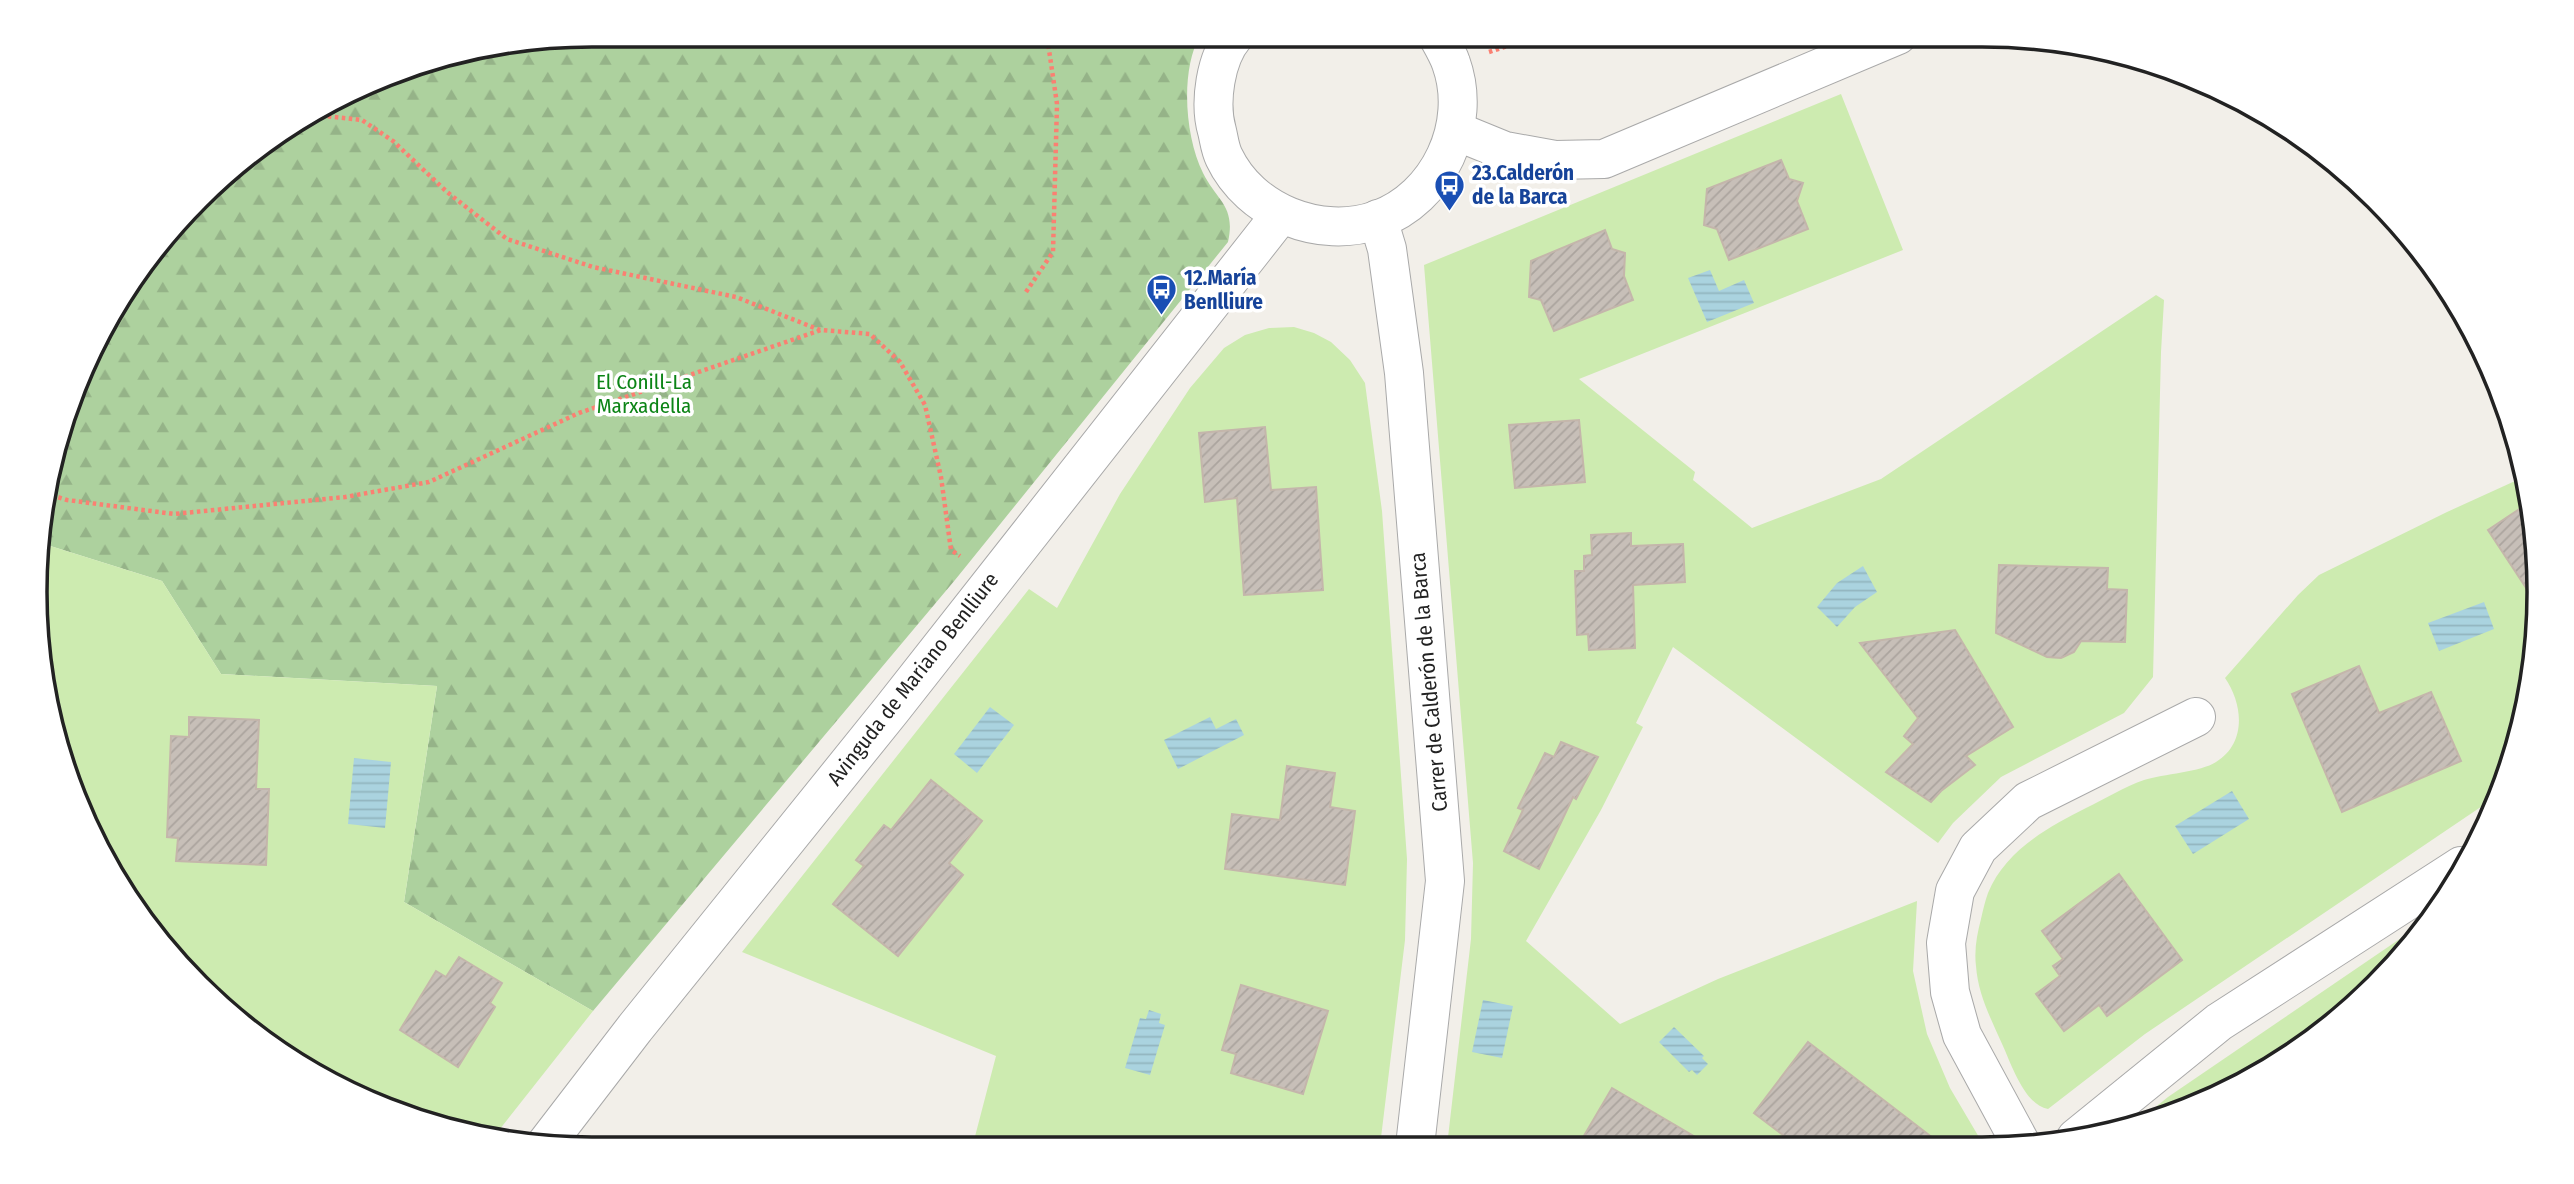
<svg xmlns="http://www.w3.org/2000/svg" width="2574" height="1184" viewBox="0 0 2574 1184" font-family="'Fira Sans Condensed',sans-serif">
  <defs>
    <pattern id="forest-firs" width="22" height="20" patternUnits="userSpaceOnUse" patternTransform="scale(1.75)"><rect width="22" height="20" fill="#add19e"/><path d="M5 1l3.5 6h-7zM16 11l3.5 6h-7z" fill="#95b388"/></pattern>
    <pattern id="water-rules" width="6" height="5" patternUnits="userSpaceOnUse" patternTransform="scale(1.75)"><rect width="6" height="5" fill="#aad3df"/><path d="M0 2.5h6" fill="none" stroke="#92b5bf"/></pattern>
    <pattern id="building-hatch" width="6" height="6" patternUnits="userSpaceOnUse" patternTransform="scale(1.75)"><rect width="6" height="6" fill="#c7bfb8"/><path d="M-1 1l2-2M0 6l6-6M5 7l2-2" fill="none" stroke="#aba49e"/></pattern>
  </defs>
  <rect width="100%" height="100%" fill="#f2efe9"/>
  <path fill="url(#forest-firs)" d="M592,35H1200C1180,72 1185,136 1203,173C1217,201 1236,206 1228,242L955,580L593,1011L404,902L437,686L221,674L162,581L44,544L46,484L110,313L225,173L314,109L413,65Z"/>
  <g fill="#cdebb0">
    <polygon points="1841,94 1903,250 1579,379 1695,472 1693,480 1752,528 1881,479 2156,295 2164,300 2161,352 2153,677 2124,713 2001,777 1953,823 1938,843 1673,647 1636,723 1643,727 1601,810 1526,941 1620,1024 1718,979 1917,901 1913,971 1927,1034 1950,1088 1983,1144 1447,1146 1471,939 1473,863 1424,265"/>
    <polygon points="1294,327 1314,333 1331,342 1350,360 1365,383 1382,511 1407,859 1405,940 1380,1146 972,1148 996,1056 742,952 1029,589 1057,608 1120,494 1190,388 1224,348 1245,335 1269,328"/>
    <path d="M2526,476L2539,592L2528,700L2500,794L2145,1034L2048,1109C2025,1105 2012,1066 2003,1046C1992,1021 1978,995 1976,966C1974,950 1977,934 1981,919C1983,910 1985,901 1988,893C2005,851 2048,827 2086,808C2105,799 2124,787 2144,780C2163,774 2201,772 2216,762C2247,743 2243,704 2225,678L2298,595L2319,575L2447,512Z"/>
    <polygon points="44,544 162,581 221,674 437,686 404,902 593,1011 492,1139 379,1107 225,1011 109,870 72,788 71,769 59,747 40,665"/>
    <polygon points="2432,917 2424,931 2321,1034 2196,1106 2137,1122 2168,1097"/>
  </g>
  <g fill="url(#water-rules)">
    <polygon points="1710,270 1719,291 1744,280 1754,303 1707,322 1688,278"/>
    <polygon points="1863,566 1877,592 1855,607 1837,627 1817,607 1837,583"/>
    <polygon points="2484,602 2494,629 2439,651 2428,623"/>
    <polygon points="990,707 1014,725 977,773 954,754"/>
    <polygon points="1210,717 1216,729 1236,719 1244,735 1178,769 1164,740"/>
    <polygon points="354,758 391,762 385,828 348,824"/>
    <polygon points="2232,791 2249,819 2193,854 2175,826"/>
    <polygon points="1483,1000 1513,1006 1502,1058 1472,1052"/>
    <polygon points="1149,1010 1161,1014 1159,1023 1165,1025 1150,1075 1125,1068 1140,1018 1146,1019"/>
    <polygon points="1674,1027 1704,1056 1702,1058 1708,1064 1697,1075 1692,1070 1689,1072 1659,1042"/>
  </g>
  <g fill="url(#building-hatch)" stroke="#c4b6ab" stroke-width="2">
    <polygon points="1781,160 1789,179 1803,183 1797,201 1808,229 1729,260 1717,229 1704,225 1707,189"/>
    <polygon points="1605,230 1612,249 1625,253 1624,276 1633,300 1554,331 1541,300 1529,297 1531,261"/>
    <polygon points="1579,420 1585,482 1515,488 1509,425"/>
    <polygon points="1265,427 1271,490 1316,487 1323,590 1244,595 1237,498 1205,502 1199,433"/>
    <polygon points="2530,502 2539,592 2538,606 2488,530"/>
    <polygon points="1631,533 1631,546 1683,544 1685,582 1633,585 1635,648 1589,650 1588,634 1577,635 1575,571 1584,571 1584,556 1592,555 1591,535"/>
    <polygon points="1999,565 2108,568 2107,589 2127,590 2125,642 2081,641 2074,652 2061,658 2047,657 1996,633"/>
    <polygon points="1955,630 2013,727 1966,756 1975,765 1941,791 1931,802 1886,772 1913,744 1904,736 1918,718 1860,643"/>
    <polygon points="2359,666 2379,713 2431,692 2461,761 2342,812 2292,694"/>
    <polygon points="189,717 259,720 256,789 269,789 266,865 176,861 178,838 167,837 171,736 189,737"/>
    <polygon points="1561,742 1598,757 1576,799 1573,797 1539,869 1504,851 1523,810 1518,808 1545,753 1554,757"/>
    <polygon points="1287,766 1335,773 1330,807 1355,811 1345,885 1225,869 1232,814 1280,820"/>
    <polygon points="931,780 982,821 949,863 963,875 898,956 833,904 864,866 856,860 884,825 891,830"/>
    <polygon points="2119,874 2182,960 2107,1016 2099,1005 2064,1031 2036,994 2060,976 2053,966 2063,959 2042,931"/>
    <polygon points="459,957 502,983 490,1003 495,1007 458,1067 400,1030 436,971 446,977"/>
    <polygon points="1241,985 1328,1011 1303,1094 1231,1073 1236,1054 1222,1050"/>
    <polygon points="1808,1042 1942,1145 1796,1145 1754,1113"/>
    <polygon points="1612,1088 1709,1145 1578,1146"/>
  </g>
  <g fill="none" stroke-linecap="round" stroke-linejoin="round">
    <defs>
      <g id="street">
        <path d="M1235,35C1215,58 1209,103 1217,131C1219,139 1220,149 1224,157C1250,212 1320,240 1377,220C1439,198 1473,124 1451,63C1448,54 1442,44 1437,35"/>
        <polyline points="1456,131 1505,151 1555,160 1604,159 1898,35"/>
        <polyline points="1378,219 1387,249 1404,373 1445,881 1415,1146"/>
        <polyline points="2076,1138 2219,1022 2461,866"/>
        <polyline points="546,1144 635,1028 892,709 1281,214"/>
        <polyline points="2021,1144 1962,1035 1950,992 1946,943 1955,891 1978,848 2028,801 2196,717"/>
      </g>
    </defs>
    <use href="#street" stroke="#a9a9a9" stroke-width="40"/>
    <g stroke="#fa8072" stroke-width="4.5" stroke-dasharray="3.5 3.5" stroke-linecap="butt">
      <polyline points="1489,52 1541,35"/>
      <polyline points="307,114 362,120 393,141 447,192 507,239 593,267 736,297 820,330"/>
      <polyline points="1026,292 1053,252 1057,104 1048,43 1061,35"/>
      <polyline points="45,493 67,500 174,514 345,497 429,482 579,413 821,330 870,334 900,362 925,405 941,477 951,550 960,556"/>
    </g>
    <use href="#street" stroke="#fff" stroke-width="38"/>
  </g>
  <defs>
    <symbol id="bus-pin" viewBox="-11 -11 22 30"><path d="M0 17L-7.5 6A9.5 9.5 0 1 1 7.5 6Z" fill="#1a4fb4" stroke="#fff"/><path d="M-5-6H5V4H4V6H2V4H-2V6H-4V4H-5ZM-3.5-4V0h7V-4ZM-3.5 1.2v1.5H-2V1.2ZM2 1.2v1.5H3.5V1.2Z" fill="#fff"/></symbol>
  </defs>
  <g fill-rule="evenodd">
    <use href="#bus-pin" x="1432" y="168" width="35" height="47"/>
    <use href="#bus-pin" x="1144" y="272" width="35" height="47"/>
  </g>
  <g text-anchor="middle" dominant-baseline="central" stroke-width="7" stroke-linejoin="round" paint-order="stroke">
    <g font-size="21" font-weight="bold" fill="#164399" stroke="#fff" text-anchor="start">
      <text x="1472" y="173">23.Calderón<tspan x="1472" dy="24">de la Barca</tspan></text>
      <text x="1184" y="278">12.María<tspan x="1184" dy="24">Benlliure</tspan></text>
    </g>
    <g font-size="21" fill="#0c8416" stroke="#fff">
      <text x="644" y="382">El Conill-La<tspan x="644" dy="24">Marxadella</tspan></text>
    </g>
    <g font-size="21" fill="#222" stroke="#fff">
      <text transform="translate(913 679) rotate(-52)">Avinguda de Mariano Benlliure</text>
      <text transform="translate(1429 682) rotate(-95)">Carrer de Calderón de la Barca</text>
    </g>
  </g>
  <path d="M0 0H2574V1184H0ZM592 47H1982A545 545 0 0 1 2527 592V592A545 545 0 0 1 1982 1137H592A545 545 0 0 1 47 592V592A545 545 0 0 1 592 47Z" fill="#fff" fill-rule="evenodd"/>
  <path fill="none" stroke="#222" stroke-width="3.5" d="M592 47H1982A545 545 0 0 1 2527 592V592A545 545 0 0 1 1982 1137H592A545 545 0 0 1 47 592V592A545 545 0 0 1 592 47Z"/>
</svg>
